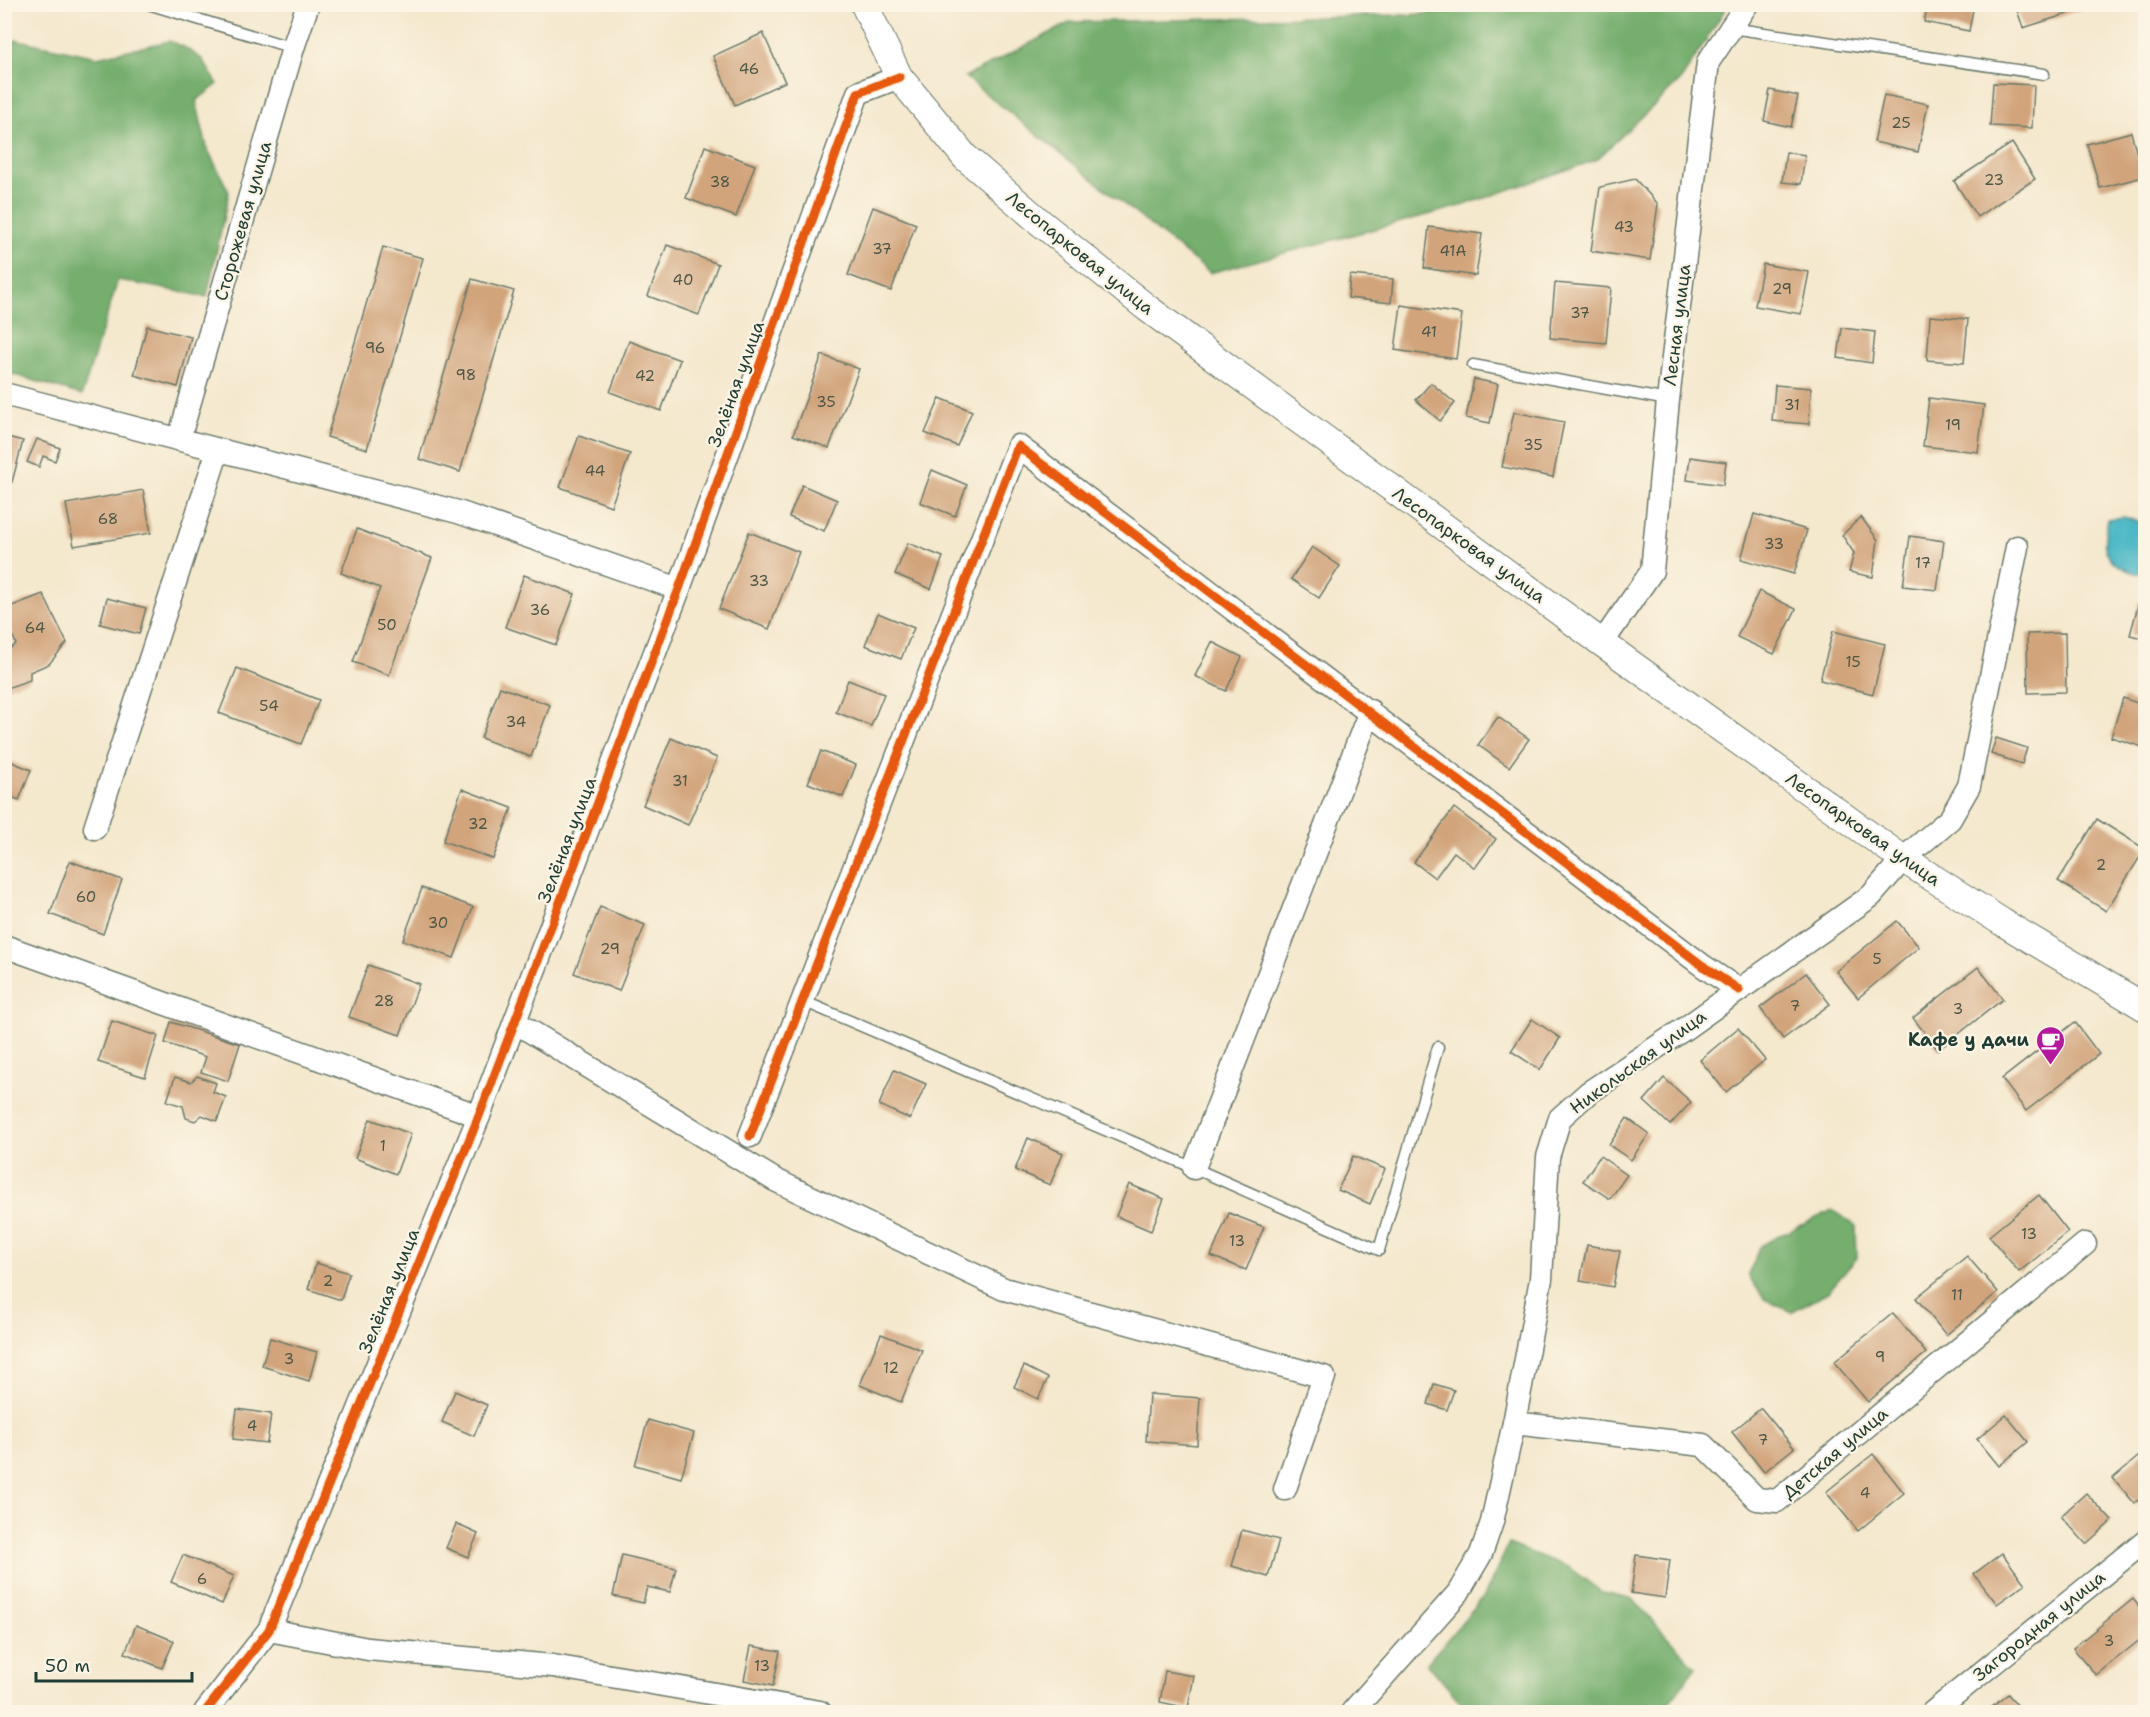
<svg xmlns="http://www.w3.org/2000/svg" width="2150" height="1717" viewBox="0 0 2150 1717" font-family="'Shantell Sans',sans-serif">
  <rect width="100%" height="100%" fill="#fcf5e5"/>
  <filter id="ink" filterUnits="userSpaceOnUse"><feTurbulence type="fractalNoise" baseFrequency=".0167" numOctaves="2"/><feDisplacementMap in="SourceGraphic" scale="12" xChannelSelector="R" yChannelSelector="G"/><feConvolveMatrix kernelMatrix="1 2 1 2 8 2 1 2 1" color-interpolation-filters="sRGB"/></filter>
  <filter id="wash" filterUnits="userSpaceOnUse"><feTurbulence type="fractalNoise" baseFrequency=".008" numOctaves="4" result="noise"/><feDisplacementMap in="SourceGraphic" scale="24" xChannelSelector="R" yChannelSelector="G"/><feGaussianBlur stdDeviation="1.35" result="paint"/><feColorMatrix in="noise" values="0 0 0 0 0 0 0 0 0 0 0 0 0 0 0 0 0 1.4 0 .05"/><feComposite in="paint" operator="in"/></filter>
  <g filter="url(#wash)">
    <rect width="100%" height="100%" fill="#f4e8cd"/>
    <g fill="#74ae6d" stroke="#4a7650" stroke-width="1.5">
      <polygon points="1537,4 1728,5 1681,80 1596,160 1461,206 1210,273 965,77 1071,22 1408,15"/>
      <polygon points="18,40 97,57 169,41 184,47 202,59 218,84 196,101 207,148 229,192 207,297 118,280 82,395 5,372 4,41"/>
      <polygon points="1832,1210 1856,1226 1857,1258 1828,1292 1791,1312 1764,1299 1748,1275 1761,1245"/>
      <polygon points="1509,1544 1568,1567 1602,1592 1631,1598 1696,1667 1666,1707 1670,1712 1461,1712 1461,1703 1427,1663 1484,1596"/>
    </g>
    <path fill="#4bb8c5" stroke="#357a7c" stroke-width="1.5" d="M2124,517L2145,524V572C2139,575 2133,573 2127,570C2101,559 2102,543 2108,519Z"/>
    <g id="blocks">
      <g fill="#d1a47c">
        <polygon points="1113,4 1152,4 1152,8 1113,10"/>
        <polygon points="1928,4 1974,4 1969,31 1924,22"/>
        <polygon points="2015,4 2082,4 2083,9 2023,28"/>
        <polygon points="763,33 785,82 735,105 713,56"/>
        <polygon points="1993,83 2034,85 2032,128 1990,126"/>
        <polygon points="1770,90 1798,96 1791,127 1764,121"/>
        <polygon points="1884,95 1928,104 1918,152 1874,142"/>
        <polygon points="2131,132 2143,177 2100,188 2087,144"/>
        <polygon points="2012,143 2035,179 1977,217 1954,181"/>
        <polygon points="705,146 755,165 736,217 686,198"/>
        <polygon points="1786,152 1805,155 1801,184 1782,182"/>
        <polygon points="1635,179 1658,204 1650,260 1591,251 1600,187"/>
        <polygon points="873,207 916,224 891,291 848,275"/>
        <polygon points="1429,227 1482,234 1476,276 1424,268"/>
        <polygon points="667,245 718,264 699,315 648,296"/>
        <polygon points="383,247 423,258 367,449 327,437"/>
        <polygon points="1763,264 1809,272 1801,314 1755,306"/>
        <polygon points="1350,275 1393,279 1391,303 1348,298"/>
        <polygon points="472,279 514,291 460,472 419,459"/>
        <polygon points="1555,283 1611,288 1606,343 1550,338"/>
        <polygon points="1401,305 1462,314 1456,359 1395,350"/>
        <polygon points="1930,316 1968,319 1964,363 1927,360"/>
        <polygon points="147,326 191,337 178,387 134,375"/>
        <polygon points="1842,328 1875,332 1872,363 1838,358"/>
        <polygon points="629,341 680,360 661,411 610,392"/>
        <polygon points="822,355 859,369 829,448 793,435"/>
        <polygon points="1474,379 1498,384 1490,423 1466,418"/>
        <polygon points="1431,383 1455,403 1440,421 1416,400"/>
        <polygon points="1775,385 1811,388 1809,424 1772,421"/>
        <polygon points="940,398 972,411 957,446 925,433"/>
        <polygon points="1929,398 1984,405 1978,452 1923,446"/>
        <polygon points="1514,412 1564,422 1553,477 1502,467"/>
        <polygon points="4,436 23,441 12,482 4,480"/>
        <polygon points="579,436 630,454 611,506 560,487"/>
        <polygon points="37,439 60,448 55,461 43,456 39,467 27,462"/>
        <polygon points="1690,457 1726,462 1723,485 1687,480"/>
        <polygon points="932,470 967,485 955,516 920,502"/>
        <polygon points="802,485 837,500 824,531 789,517"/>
        <polygon points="143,490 151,533 74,546 66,504"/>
        <polygon points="1754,514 1807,530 1794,574 1741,559"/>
        <polygon points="1861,517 1878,540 1873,577 1849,572 1854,553 1842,535"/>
        <polygon points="357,529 432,558 389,675 353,662 380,588 341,573"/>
        <polygon points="749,532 799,552 769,629 719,609"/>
        <polygon points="1910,536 1944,541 1937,590 1903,586"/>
        <polygon points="908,543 943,557 931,589 895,574"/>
        <polygon points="1312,547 1340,566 1319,598 1291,579"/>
        <polygon points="524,575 575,594 556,645 505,627"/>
        <polygon points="1759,591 1796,609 1774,654 1737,637"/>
        <polygon points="43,594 67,643 49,664 30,672 30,680 4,689 4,653 16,644 4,614 4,609"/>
        <polygon points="107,598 146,608 139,634 100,624"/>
        <polygon points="2139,602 2146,604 2146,639 2130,635"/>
        <polygon points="878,613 914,628 901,659 865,645"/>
        <polygon points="1833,631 1885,644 1873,694 1820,680"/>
        <polygon points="2065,633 2066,692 2028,693 2027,634"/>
        <polygon points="1212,642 1242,657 1226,691 1195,676"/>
        <polygon points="237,668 319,700 301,744 219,713"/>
        <polygon points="848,680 884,694 871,726 836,712"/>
        <polygon points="500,687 550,705 531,757 481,738"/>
        <polygon points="2123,698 2146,706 2146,748 2111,737"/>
        <polygon points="1498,717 1529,739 1509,767 1478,745"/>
        <polygon points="671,738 717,758 688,825 643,805"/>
        <polygon points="1996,738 2027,748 2022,764 1991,754"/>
        <polygon points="821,751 856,765 843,797 808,783"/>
        <polygon points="5,759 31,770 19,800 4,794"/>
        <polygon points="462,789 512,808 493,859 443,841"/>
        <polygon points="1454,808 1496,839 1475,868 1454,852 1435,878 1414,862"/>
        <polygon points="2097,819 2145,849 2106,911 2058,881"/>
        <polygon points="70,861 122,880 103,934 50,914"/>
        <polygon points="422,888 473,907 454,958 403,940"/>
        <polygon points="600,907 645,925 619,991 574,973"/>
        <polygon points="1897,921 1919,947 1858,998 1836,971"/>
        <polygon points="368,965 419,984 400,1035 349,1017"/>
        <polygon points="1978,967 2003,999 1938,1050 1913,1018"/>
        <polygon points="1806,973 1830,1004 1783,1039 1760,1008"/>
        <polygon points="1532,1019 1560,1038 1540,1070 1511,1051"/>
        <polygon points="112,1021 158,1036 145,1077 98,1062"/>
        <polygon points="171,1022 240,1044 228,1081 201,1072 206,1057 165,1043"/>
        <polygon points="2075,1022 2099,1054 2026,1111 2002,1079"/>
        <polygon points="1738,1028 1765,1060 1726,1092 1700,1060"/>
        <polygon points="894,1070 926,1084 910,1119 879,1105"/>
        <polygon points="197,1076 216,1083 213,1092 226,1097 217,1121 202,1115 195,1121 186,1118 183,1106 167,1101 175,1077 191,1082"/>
        <polygon points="1664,1078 1691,1102 1670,1125 1644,1101"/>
        <polygon points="1627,1118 1649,1134 1631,1160 1609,1145"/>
        <polygon points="370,1119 411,1134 396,1174 355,1158"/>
        <polygon points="1028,1138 1063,1153 1050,1185 1015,1170"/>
        <polygon points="1353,1156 1385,1169 1370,1204 1338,1190"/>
        <polygon points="1600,1156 1627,1175 1610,1199 1583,1181"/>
        <polygon points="1129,1184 1164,1199 1151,1231 1116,1216"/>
        <polygon points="2039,1195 2068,1232 2019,1272 1989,1236"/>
        <polygon points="1229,1213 1264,1227 1246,1270 1211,1256"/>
        <polygon points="1587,1245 1620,1251 1613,1287 1580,1281"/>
        <polygon points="1967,1256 1998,1292 1946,1335 1916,1298"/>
        <polygon points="316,1263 349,1273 341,1300 308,1289"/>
        <polygon points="1893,1313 1926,1353 1868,1402 1834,1362"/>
        <polygon points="881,1334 922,1350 901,1402 860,1385"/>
        <polygon points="270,1338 317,1352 309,1381 262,1366"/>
        <polygon points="1024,1366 1048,1378 1038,1399 1014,1387"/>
        <polygon points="1434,1384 1454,1390 1447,1410 1428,1404"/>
        <polygon points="455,1391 487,1405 474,1436 442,1422"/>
        <polygon points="1149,1394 1200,1398 1197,1445 1146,1441"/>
        <polygon points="1761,1408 1794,1448 1764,1472 1732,1432"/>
        <polygon points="237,1409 271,1414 267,1443 233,1439"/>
        <polygon points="2006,1415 2028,1442 1999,1466 1977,1439"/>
        <polygon points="648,1420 694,1433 681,1478 635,1465"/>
        <polygon points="2146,1450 2146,1495 2135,1504 2113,1478"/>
        <polygon points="1873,1454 1904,1493 1858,1531 1826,1492"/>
        <polygon points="2086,1493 2112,1521 2086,1544 2061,1516"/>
        <polygon points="456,1524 478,1534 468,1557 446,1548"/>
        <polygon points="1242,1530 1279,1540 1268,1577 1232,1566"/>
        <polygon points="2002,1553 2025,1584 1997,1604 1974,1574"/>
        <polygon points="183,1555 234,1576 222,1604 171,1582"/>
        <polygon points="622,1555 676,1568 670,1592 647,1587 643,1603 613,1596"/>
        <polygon points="1636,1555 1670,1560 1665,1598 1631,1593"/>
        <polygon points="2133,1599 2146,1615 2146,1635 2096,1675 2073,1648"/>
        <polygon points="136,1625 174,1641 162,1668 125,1653"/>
        <polygon points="751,1646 780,1651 773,1686 744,1680"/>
        <polygon points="1165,1671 1194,1676 1188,1708 1160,1702"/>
        <polygon points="2008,1694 2023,1712 1986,1712"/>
      </g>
    </g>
  </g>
  <g filter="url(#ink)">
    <use href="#blocks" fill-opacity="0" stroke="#6a796a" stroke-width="1.5"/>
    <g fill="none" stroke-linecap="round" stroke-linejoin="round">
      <defs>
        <g id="service">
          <polyline points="148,4 293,48"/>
          <polyline points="1731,28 2044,74"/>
          <polyline points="1473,365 1668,400"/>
          <polyline points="803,1001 1194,1168 1379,1250 1438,1047"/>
        </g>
        <g id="minor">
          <polyline points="4,394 458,512 679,589"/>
          <polyline points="179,439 293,48 308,4"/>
          <polyline points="1602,643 1652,571 1668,400 1708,62 1747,4"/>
          <polyline points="95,828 218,450"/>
          <polyline points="4,946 479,1116"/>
          <polyline points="515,1022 775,1180 1004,1289 1324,1377 1285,1489"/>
          <polyline points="750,1136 1018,446 1703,966 1739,990"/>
          <polyline points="1194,1168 1370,711"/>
          <polyline points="1514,1423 1703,1445 1757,1499 1777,1501 2085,1244"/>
          <polyline points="269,1630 368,1649 553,1666 820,1712"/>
          <polyline points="205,1712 269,1630 479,1116 679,589 858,93 899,77"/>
          <polyline points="1352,1712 1458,1593 1481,1554 1492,1522 1514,1423 1541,1279 1548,1157 1560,1118 1588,1093 1687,1027 1871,896 1903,859 1950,819 1969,786 2017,547"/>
          <polyline points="1933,1712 2146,1540"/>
        </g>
        <polyline id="tertiary" points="864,4 899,77 965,157 1041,223 1147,308 1602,643 1903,859 2002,922 2146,1008"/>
      </defs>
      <use href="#service" stroke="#6a796a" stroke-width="13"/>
      <use href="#minor" stroke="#6a796a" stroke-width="25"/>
      <use href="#tertiary" stroke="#6a796a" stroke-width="29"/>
      <use href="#service" stroke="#fff" stroke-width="10"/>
      <use href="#minor" stroke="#fff" stroke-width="22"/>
      <use href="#tertiary" stroke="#fff" stroke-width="27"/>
      <defs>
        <g id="cycleway">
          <polyline points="750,1136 1018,446 1703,966 1739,990"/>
          <polyline points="205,1712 269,1630 479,1116 679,589 858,93 899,77"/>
        </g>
      </defs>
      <use href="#cycleway" stroke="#fcf5e5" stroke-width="13"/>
      <use href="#cycleway" stroke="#e8590c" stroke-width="9"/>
    </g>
  </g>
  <defs>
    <symbol id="cafe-pin" viewBox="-11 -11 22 30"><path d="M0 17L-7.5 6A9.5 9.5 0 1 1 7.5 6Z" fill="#b5179e" stroke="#fcf5e5"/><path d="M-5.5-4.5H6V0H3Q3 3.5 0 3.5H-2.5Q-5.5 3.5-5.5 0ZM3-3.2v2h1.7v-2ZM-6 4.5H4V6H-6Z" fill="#fff"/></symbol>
  </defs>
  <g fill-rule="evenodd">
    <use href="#cafe-pin" x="2034" y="1024" width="33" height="45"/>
  </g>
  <g text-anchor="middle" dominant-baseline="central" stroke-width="4.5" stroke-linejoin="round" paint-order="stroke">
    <g font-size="15" fill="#4c5746">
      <text x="749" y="69">46</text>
      <text x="1901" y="123">25</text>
      <text x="1994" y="180">23</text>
      <text x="720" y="182">38</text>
      <text x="1624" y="227">43</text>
      <text x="882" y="249">37</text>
      <text x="1453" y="251">41А</text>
      <text x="683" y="280">40</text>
      <text x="1782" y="289">29</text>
      <text x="1580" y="313">37</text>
      <text x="1429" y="332">41</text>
      <text x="375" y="348">96</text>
      <text x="466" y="375">98</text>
      <text x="645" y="376">42</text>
      <text x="826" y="402">35</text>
      <text x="1792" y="405">31</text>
      <text x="1953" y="425">19</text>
      <text x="1533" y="445">35</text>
      <text x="595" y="471">44</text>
      <text x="108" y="519">68</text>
      <text x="1774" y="544">33</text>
      <text x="1923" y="563">17</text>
      <text x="759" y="581">33</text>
      <text x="540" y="610">36</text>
      <text x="387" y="625">50</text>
      <text x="35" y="628">64</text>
      <text x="1853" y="662">15</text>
      <text x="269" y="706">54</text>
      <text x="516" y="722">34</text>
      <text x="680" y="781">31</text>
      <text x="478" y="824">32</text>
      <text x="2101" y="865">2</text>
      <text x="86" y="897">60</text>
      <text x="438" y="923">30</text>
      <text x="610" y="949">29</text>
      <text x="1877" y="959">5</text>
      <text x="384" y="1001">28</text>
      <text x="1795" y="1006">7</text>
      <text x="1958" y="1009">3</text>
      <text x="383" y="1146">1</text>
      <text x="2029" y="1234">13</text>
      <text x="1237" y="1241">13</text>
      <text x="328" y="1281">2</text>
      <text x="1957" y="1295">11</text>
      <text x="1880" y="1357">9</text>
      <text x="289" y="1359">3</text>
      <text x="891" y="1368">12</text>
      <text x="252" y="1426">4</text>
      <text x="1763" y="1440">7</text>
      <text x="1865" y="1493">4</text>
      <text x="202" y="1579">6</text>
      <text x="2109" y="1641">3</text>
      <text x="762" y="1666">13</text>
    </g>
    <g font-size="18" fill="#1f3d34" stroke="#fcf5e5">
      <text transform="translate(243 221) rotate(-74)">Сторожевая улица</text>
      <text transform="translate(1080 253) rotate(39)">Лесопарковая улица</text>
      <text transform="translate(1677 325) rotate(-83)">Лесная улица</text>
      <text transform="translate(736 384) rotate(-70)">Зелёная улица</text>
      <text transform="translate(1469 545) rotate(36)">Лесопарковая улица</text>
      <text transform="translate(1863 829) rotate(35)">Лесопарковая улица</text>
      <text transform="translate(567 840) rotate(-69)">Зелёная улица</text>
      <text transform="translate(1638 1062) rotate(-36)">Никольская улица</text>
      <text transform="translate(389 1291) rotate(-68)">Зелёная улица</text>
      <text transform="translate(1835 1453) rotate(-40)">Детская улица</text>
      <text transform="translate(2039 1626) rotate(-39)">Загородная улица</text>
    </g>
    <g font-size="18" font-weight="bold" fill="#1f3d34" stroke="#fcf5e5" text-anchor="end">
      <text x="2029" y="1040">Кафе у дачи</text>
    </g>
  </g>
  <rect width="2150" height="1717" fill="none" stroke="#fcf5e5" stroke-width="24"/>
  <path d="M36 1672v9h156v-9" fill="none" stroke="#1f3d34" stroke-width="3"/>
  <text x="45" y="1672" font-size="18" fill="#1f3d34" stroke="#fcf5e5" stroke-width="4.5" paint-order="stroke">50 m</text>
</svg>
